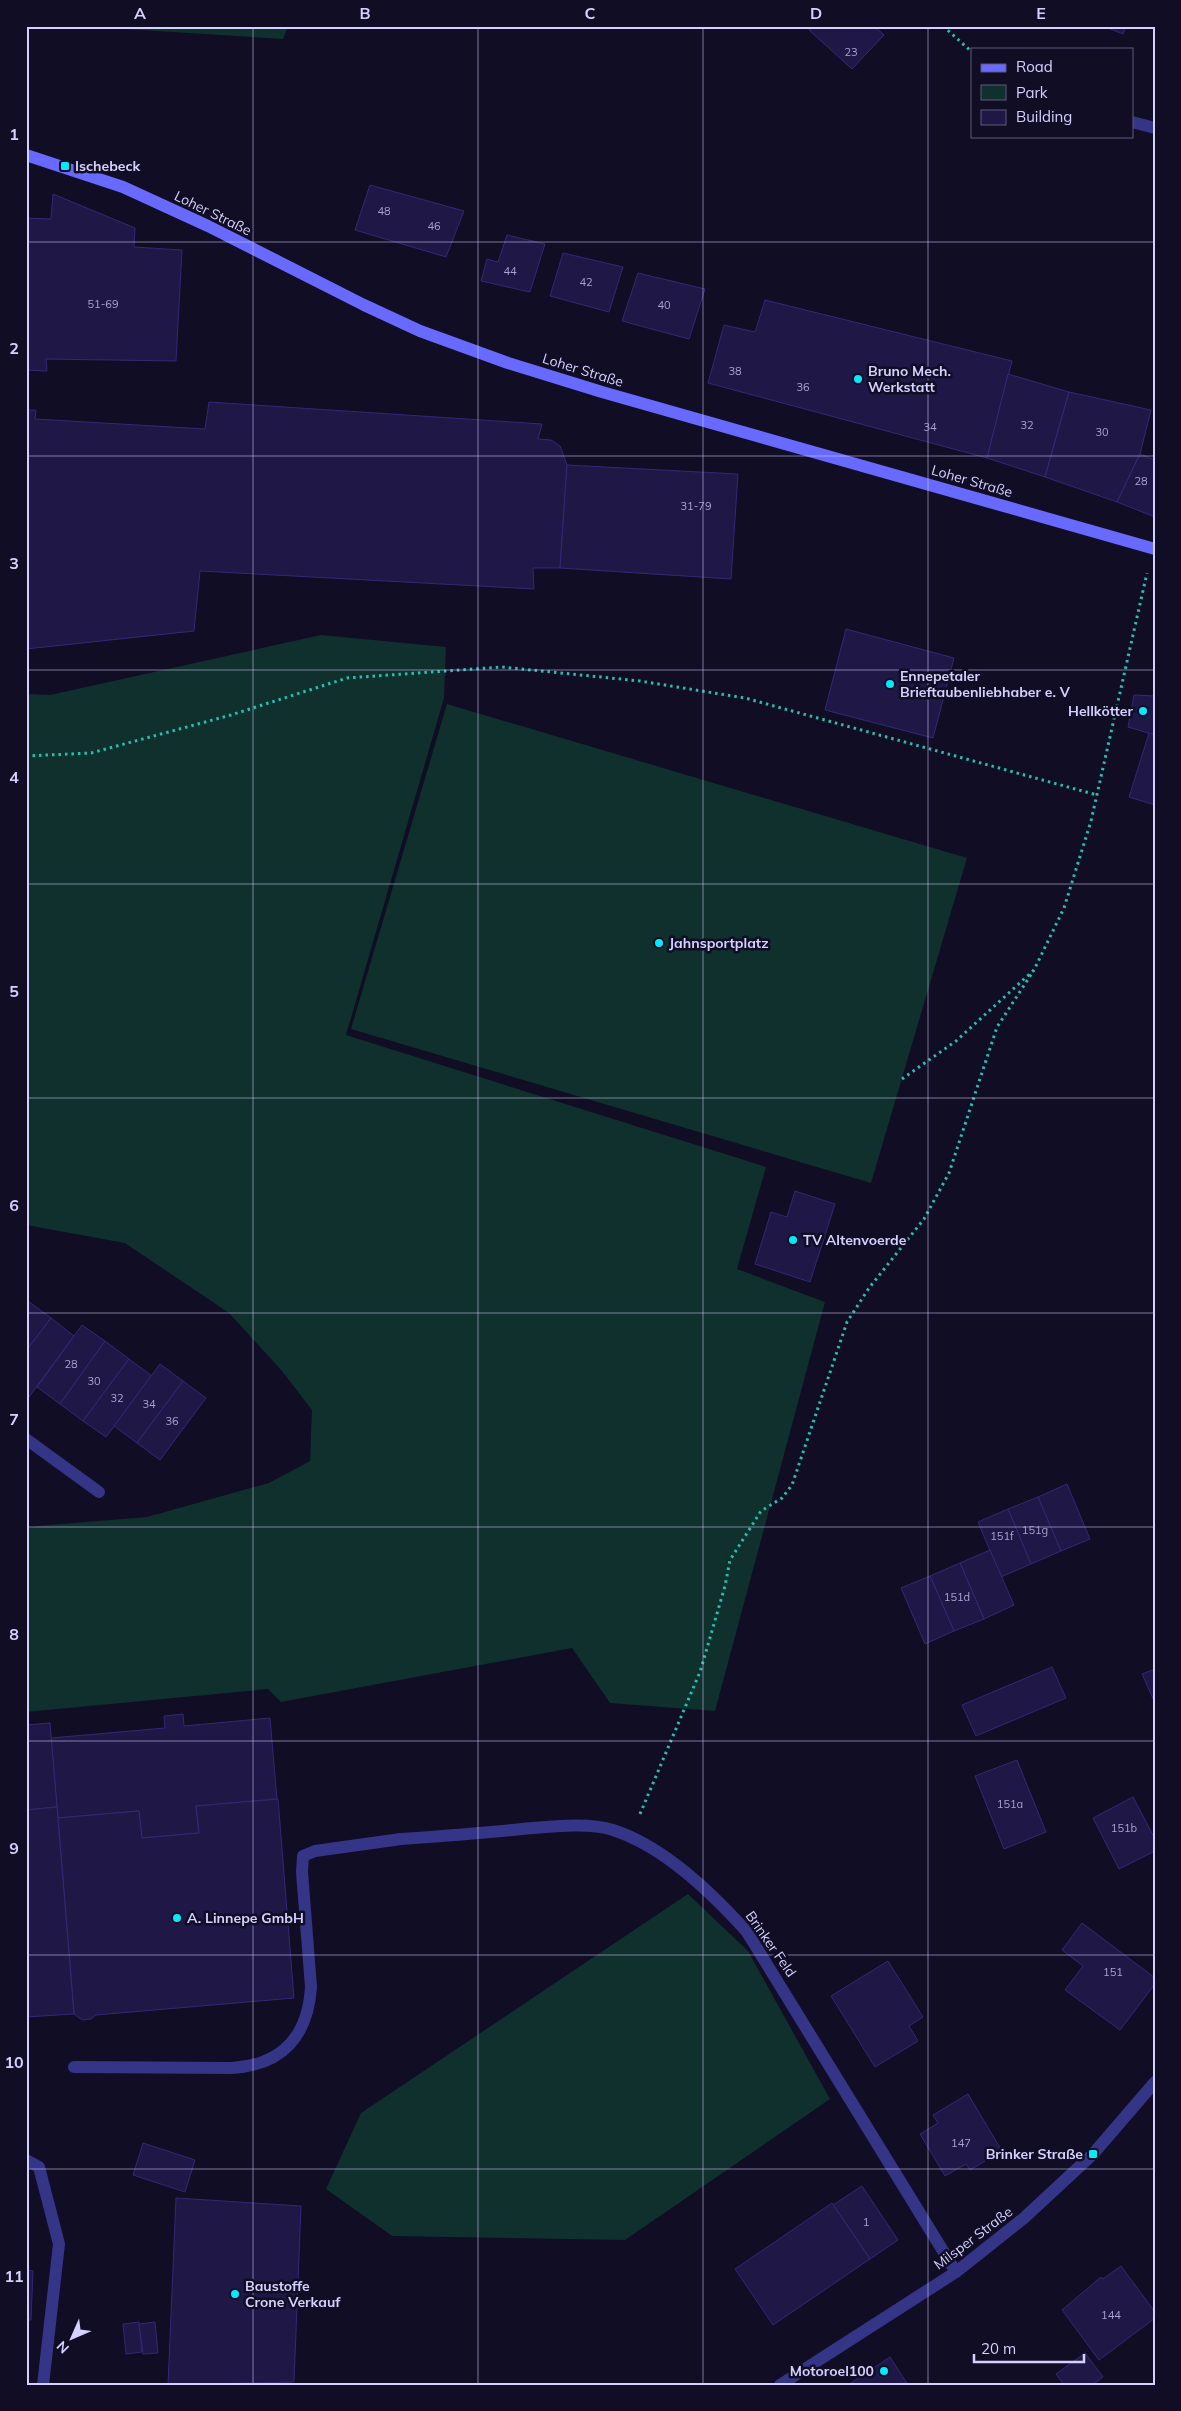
<svg xmlns="http://www.w3.org/2000/svg" width="1181" height="2411" viewBox="0 0 1181 2411" font-family="Mulish,sans-serif">
  <rect width="100%" height="100%" fill="#100d25"/>
  <g fill="#0f302d">
    <polygon points="77,26 288,26 283,39"/>
    <polygon points="321,635 446,647 444,698 346,1035 766,1167 737,1269 825,1302 715,1711 610,1703 572,1648 281,1702 268,1689 26,1712 26,1529 37,1526 147,1517 269,1483 310,1461 312,1410 282,1371 229,1313 125,1243 26,1225 26,694 50,695"/>
    <polygon points="447,704 967,858 871,1183 351,1029"/>
    <polygon points="688,1894 748,1951 830,2099 625,2240 392,2236 326,2189 361,2113"/>
  </g>
  <g fill="#1f1847" stroke="#342875">
    <polygon points="812,26 874,26 884,35 852,69 809,30"/>
    <polygon points="1103,26 1126,26 1123,34"/>
    <polygon points="370,185 464,211 446,257 355,230"/>
    <polygon points="53,194 135,228 134,247 182,250 176,361 46,359 47,371 26,370 26,218 51,219"/>
    <polygon points="507,235 545,244 530,292 481,281 487,259 498,262"/>
    <polygon points="563,253 623,267 609,312 550,296"/>
    <polygon points="638,273 705,289 689,339 622,321"/>
    <polygon points="765,300 1012,361 987,458 708,383 724,325 755,332"/>
    <polygon points="1008,374 1069,392 1045,477 987,458"/>
    <polygon points="1069,392 1151,410 1140,454 1117,502 1045,477"/>
    <polygon points="209,402 542,424 538,439 551,440 560,446 567,465 560,568 533,568 534,589 200,571 194,631 26,649 26,410 36,410 35,419 205,429"/>
    <polygon points="1140,454 1155,460 1155,517 1117,502"/>
    <polygon points="567,465 738,474 731,579 560,568"/>
    <polygon points="846,629 954,658 933,738 825,710"/>
    <polygon points="1134,695 1155,696 1155,735 1128,727"/>
    <polygon points="1149,733 1155,735 1155,805 1129,797"/>
    <polygon points="795,1191 835,1204 810,1282 755,1264 771,1212 787,1217"/>
    <polygon points="28,1301 51,1318 26,1351 26,1304"/>
    <polygon points="51,1318 74,1336 29,1397 26,1394 26,1351"/>
    <polygon points="82,1325 105,1341 60,1404 37,1387"/>
    <polygon points="105,1341 129,1359 83,1421 60,1404"/>
    <polygon points="129,1359 152,1376 106,1437 83,1421"/>
    <polygon points="160,1364 183,1381 137,1443 114,1426"/>
    <polygon points="183,1381 206,1398 160,1460 137,1443"/>
    <polygon points="1067,1484 1090,1539 1061,1551 1038,1497"/>
    <polygon points="1038,1497 1061,1551 1031,1564 1008,1509"/>
    <polygon points="1008,1509 1031,1564 1001,1577 978,1522"/>
    <polygon points="990,1550 1014,1605 984,1619 960,1563"/>
    <polygon points="960,1563 984,1619 954,1631 930,1576"/>
    <polygon points="930,1576 954,1631 925,1644 901,1588"/>
    <polygon points="1052,1667 1066,1698 976,1736 962,1705"/>
    <polygon points="1155,1669 1155,1703 1142,1674"/>
    <polygon points="183,1714 184,1726 270,1718 277,1799 196,1806 199,1833 142,1838 139,1811 58,1818 51,1738 165,1728 164,1716"/>
    <polygon points="50,1723 57,1807 26,1810 26,1725"/>
    <polygon points="1017,1760 1046,1832 1004,1849 975,1776"/>
    <polygon points="1133,1797 1155,1839 1155,1851 1119,1869 1093,1818"/>
    <polygon points="278,1799 294,1998 96,2015 91,2019 82,2020 74,2014 58,1818 139,1811 142,1838 199,1833 196,1806"/>
    <polygon points="57,1807 74,2014 26,2017 26,1810"/>
    <polygon points="1082,1923 1155,1978 1155,1984 1120,2030 1065,1990 1083,1966 1062,1950"/>
    <polygon points="888,1961 923,2017 909,2026 918,2041 875,2067 831,1996"/>
    <polygon points="968,2094 1002,2151 970,2170 966,2164 945,2176 920,2134 938,2123 933,2115"/>
    <polygon points="143,2143 195,2160 185,2192 133,2175"/>
    <polygon points="862,2186 898,2240 870,2259 833,2205"/>
    <polygon points="176,2198 301,2206 294,2382 168,2385"/>
    <polygon points="832,2203 870,2259 773,2325 735,2269"/>
    <polygon points="1121,2266 1155,2312 1155,2318 1099,2360 1062,2310 1101,2277 1103,2279"/>
    <polygon points="26,2270 33,2271 31,2320 26,2320"/>
    <polygon points="139,2322 142,2352 126,2354 123,2324"/>
    <polygon points="155,2322 158,2353 143,2354 139,2324"/>
    <polygon points="1085,2353 1103,2377 1092,2385 1064,2385 1056,2374"/>
    <polygon points="890,2357 908,2385 848,2385"/>
  </g>
  <g fill="none" stroke-linecap="round" stroke-linejoin="round">
    <g stroke="#26beaf" stroke-width="3" stroke-dasharray="2.5 4" stroke-linecap="butt">
      <polyline points="943,26 972,52"/>
      <polyline points="26,756 91,753 231,715 347,678 502,667 640,681 745,698 1097,795"/>
      <polyline points="902,1079 956,1041 1034,970 1064,908 1091,821 1147,573"/>
      <polyline points="640,1814 700,1672 725,1586 730,1560 761,1511 782,1498 792,1485 847,1322 869,1288 924,1219 949,1173 997,1027 1034,970"/>
    </g>
    <g stroke="#353587" stroke-width="12">
      <path d="M74,2067L232,2068C282,2065 308,2036 311,1987L302,1872L303,1856L315,1851L401,1839"/>
      <polyline points="26,2160 39,2167 59,2244 43,2385"/>
    </g>
    <g stroke="#353587" stroke-width="12">
      <polyline points="1132,122 1155,128"/>
      <polyline points="26,1439 99,1492"/>
      <path d="M401,1839C442,1836 482,1833 522,1829C548,1827 588,1822 613,1830C663,1846 713,1894 747,1932L956,2272"/>
    </g>
    <polyline stroke="#353587" stroke-width="12" points="780,2385 956,2272 1024,2218 1093,2154 1155,2082"/>
    <polyline stroke="#686aff" stroke-width="12" points="26,155 123,187 208,226 364,305 420,331 508,363 602,392 1155,549"/>
  </g>
  <path fill="none" stroke="#d5d1ff" stroke-width="1" stroke-opacity="0.55" d="M253,26V2385M478,26V2385M703,26V2385M928,26V2385M26,242H1155M26,456H1155M26,670H1155M26,884H1155M26,1098H1155M26,1313H1155M26,1527H1155M26,1741H1155M26,1955H1155M26,2169H1155"/>
  <g fill="#00ecfc" stroke="#100d25" stroke-width="2">
    <rect x="60" y="161" width="10" height="10" rx="2.5"/>
    <circle cx="858" cy="379" r="5"/>
    <circle cx="890" cy="684" r="5"/>
    <circle cx="1143" cy="711" r="5"/>
    <circle cx="659" cy="943" r="5"/>
    <circle cx="793" cy="1240" r="5"/>
    <circle cx="177" cy="1918" r="5"/>
    <rect x="1088" y="2149" width="10" height="10" rx="2.5"/>
    <circle cx="235" cy="2294" r="5"/>
    <circle cx="884" cy="2371" r="5"/>
  </g>
  <g text-anchor="middle" dominant-baseline="central" stroke-width="5" stroke-linejoin="round" paint-order="stroke">
    <g font-size="11" fill="#a8a3d1">
      <text x="851" y="52">23</text>
      <text x="384" y="211">48</text>
      <text x="434" y="226">46</text>
      <text x="510" y="271">44</text>
      <text x="586" y="282">42</text>
      <text x="103" y="304">51-69</text>
      <text x="664" y="305">40</text>
      <text x="735" y="371">38</text>
      <text x="803" y="387">36</text>
      <text x="1027" y="425">32</text>
      <text x="930" y="427">34</text>
      <text x="1102" y="432">30</text>
      <text x="1141" y="481">28</text>
      <text x="696" y="506">31-79</text>
      <text x="71" y="1364">28</text>
      <text x="94" y="1381">30</text>
      <text x="117" y="1398">32</text>
      <text x="149" y="1404">34</text>
      <text x="172" y="1421">36</text>
      <text x="1035" y="1530">151g</text>
      <text x="1002" y="1536">151f</text>
      <text x="957" y="1597">151d</text>
      <text x="1010" y="1804">151a</text>
      <text x="1124" y="1828">151b</text>
      <text x="1113" y="1972">151</text>
      <text x="961" y="2143">147</text>
      <text x="866" y="2222">1</text>
      <text x="1111" y="2315">144</text>
    </g>
    <g font-size="14" font-weight="bold" fill="#d5d1ff" stroke="#100d25" text-anchor="start">
      <text x="75" y="166">Ischebeck</text>
      <text x="868" y="371">Bruno Mech.<tspan x="868" dy="16">Werkstatt</tspan></text>
      <text x="900" y="676">Ennepetaler<tspan x="900" dy="16">Brieftaubenliebhaber e. V</tspan></text>
      <text x="1133" y="711" text-anchor="end">Hellkötter</text>
      <text x="669" y="943">Jahnsportplatz</text>
      <text x="803" y="1240">TV Altenvoerde</text>
      <text x="187" y="1918">A. Linnepe GmbH</text>
      <text x="1083" y="2154" text-anchor="end">Brinker Straße</text>
      <text x="245" y="2286">Baustoffe<tspan x="245" dy="16">Crone Verkauf</tspan></text>
      <text x="874" y="2371" text-anchor="end">Motoroel100</text>
    </g>
    <g font-size="14" fill="#d5d1ff" stroke="#100d25">
      <text transform="translate(213 213) rotate(26)">Loher Straße</text>
      <text transform="translate(583 370) rotate(17)">Loher Straße</text>
      <text transform="translate(972 481) rotate(16)">Loher Straße</text>
      <text transform="translate(771 1944) rotate(55)">Brinker Feld</text>
      <text transform="translate(973 2238) rotate(-37)">Milsper Straße</text>
    </g>
  </g>
  <rect width="1181" height="2411" fill="none" stroke="#100d25" stroke-width="55"/>
  <rect x="971" y="48" width="162" height="90" fill="#100d25" stroke="#5f5b7c"/>
  <rect x="981" y="64" width="25" height="8" fill="#686aff" stroke="#5f5b7c"/>
  <text x="1016" y="72" font-size="15" fill="#d5d1ff">Road</text>
  <rect x="981" y="85" width="25" height="15" fill="#0f302d" stroke="#5f5b7c"/>
  <text x="1016" y="98" font-size="15" fill="#d5d1ff">Park</text>
  <rect x="981" y="110" width="25" height="15" fill="#1f1847" stroke="#5f5b7c"/>
  <text x="1016" y="122" font-size="15" fill="#d5d1ff">Building</text>
  <g transform="translate(72 2338) rotate(225)" stroke="#100d25" stroke-width="4" paint-order="stroke">
  <path d="M0-4L9 19L0 12L-9 19Z" fill="#d5d1ff"/>
  <text y="-8" font-size="14" font-weight="bold" text-anchor="middle" fill="#d5d1ff">N</text>
  </g>
  <path d="M974 2354v8h110v-8" fill="none" stroke="#d5d1ff" stroke-width="2.5"/>
  <text x="981" y="2354" font-size="15" fill="#d5d1ff" stroke="#100d25" stroke-width="4" paint-order="stroke">20 m</text>
  <rect x="28" y="28" width="1126" height="2356" fill="none" stroke="#d5d1ff" stroke-width="2"/>
  <g font-size="16" text-anchor="middle" font-weight="bold" fill="#d5d1ff">
    <text x="140" y="19">A</text>
    <text x="365" y="19">B</text>
    <text x="590" y="19">C</text>
    <text x="816" y="19">D</text>
    <text x="1041" y="19">E</text>
    <text x="14" y="140">1</text>
    <text x="14" y="354">2</text>
    <text x="14" y="569">3</text>
    <text x="14" y="783">4</text>
    <text x="14" y="997">5</text>
    <text x="14" y="1211">6</text>
    <text x="14" y="1425">7</text>
    <text x="14" y="1640">8</text>
    <text x="14" y="1854">9</text>
    <text x="14" y="2068">10</text>
    <text x="14" y="2282">11</text>
  </g>
</svg>
